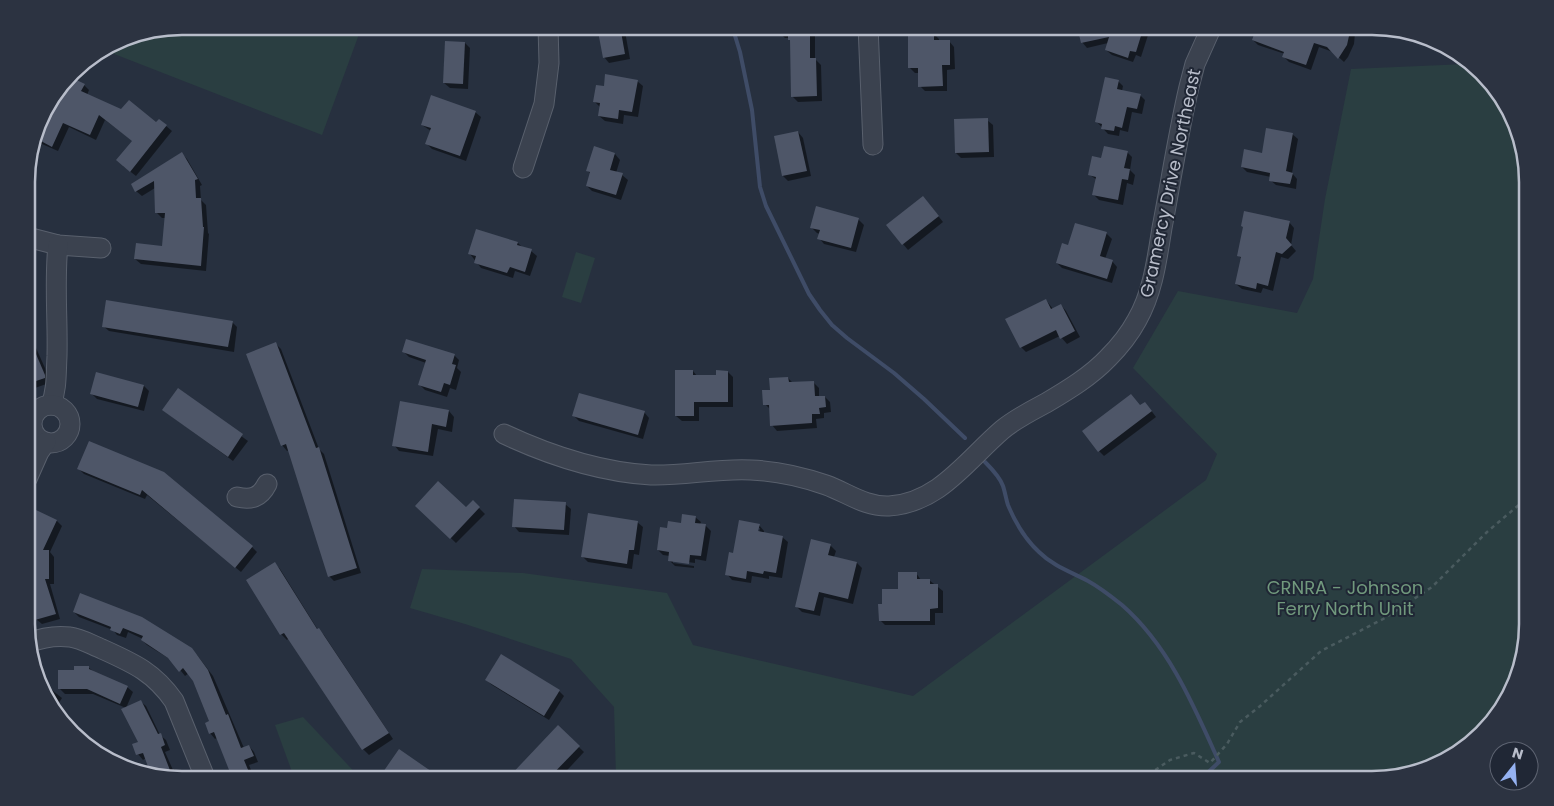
<svg xmlns="http://www.w3.org/2000/svg" width="1554" height="806" viewBox="0 0 1554 806" font-family="Poppins,sans-serif">
  <rect width="100%" height="100%" fill="#27303f"/>
  <g fill="#2a3e41">
    <polygon points="182,26 362,26 322,135 104,50 123,38"/>
    <polygon points="1466,64 1501,95 1526,162 1528,624 1512,693 1458,754 1382,779 613,780 616,777 614,707 571,659 465,624 410,608 422,569 523,573 667,593 693,645 913,696 1206,480 1217,454 1133,368 1178,291 1297,313 1313,279 1325,199 1351,69"/>
    <polygon points="576,252 595,258 581,303 562,297"/>
    <polygon points="303,717 362,780 295,780 275,725"/>
  </g>
  <g fill="#0007" fill-rule="evenodd">
    <polygon points="598,26 624,26 630,59 609,63 604,57"/>
    <polygon points="780,26 815,26 815,59 821,65 822,101 798,102 792,96 792,42 789,38 785,38 780,33"/>
    <polygon points="1085,26 1151,26 1141,57 1136,55 1133,62 1112,55 1106,50 1108,43 1087,48 1082,42"/>
    <polygon points="1287,26 1333,26 1331,32 1350,28 1355,33 1354,44 1348,57 1344,62 1333,52 1319,47 1311,70 1289,62 1284,57 1285,54 1258,45 1253,40 1283,36"/>
    <polygon points="933,33 939,39 939,41 949,41 954,47 955,69 947,70 947,91 925,91 920,86 919,73 915,73 910,68"/>
    <polygon points="465,43 470,48 468,89 450,88 444,83"/>
    <polygon points="637,81 643,86 638,117 624,115 623,124 605,121 599,116 600,107 595,102 605,88"/>
    <polygon points="1118,81 1123,86 1122,91 1140,95 1145,100 1142,114 1132,112 1128,132 1120,130 1119,136 1108,134 1097,122"/>
    <polygon points="84,85 89,90 87,95 121,111 156,123 159,120 172,131 136,176 123,166 133,141 105,120 96,140 69,127 58,151 35,141 42,113 60,90 63,91"/>
    <polygon points="475,112 481,117 466,161 432,149 427,144 431,131 422,125"/>
    <polygon points="987,120 993,125 994,157 961,158 956,153"/>
    <polygon points="798,132 803,138 811,176 788,181 783,176"/>
    <polygon points="1292,134 1298,139 1292,173 1297,179 1296,189 1276,185 1270,180 1271,177 1247,172 1242,167"/>
    <polygon points="1127,152 1132,157 1130,170 1135,175 1133,185 1127,183 1123,205 1099,200 1094,195 1097,180 1090,175 1102,160"/>
    <polygon points="181,153 187,159 202,185 200,186 201,200 206,205 208,233 209,234 206,271 141,264 135,259 163,247 166,218 162,218 157,213 155,188 142,196 136,191"/>
    <polygon points="615,154 620,160 616,173 622,175 628,180 621,200 592,191 587,186 591,174 588,171"/>
    <polygon points="928,203 943,222 908,250 888,226"/>
    <polygon points="858,219 864,225 856,252 824,244 819,238 820,234 817,233 811,227"/>
    <polygon points="1289,222 1294,228 1291,245 1296,251 1288,259 1281,257 1273,291 1263,288 1261,293 1242,289 1236,284 1242,259 1238,255 1244,228"/>
    <polygon points="477,231 518,243 522,247 531,251 537,256 530,276 515,271 513,278 481,268 470,254"/>
    <polygon points="1106,233 1112,239 1105,259 1112,261 1117,267 1112,283 1062,268 1057,263 1069,246"/>
    <polygon points="1046,300 1053,309 1061,305 1066,311 1080,337 1067,344 1060,336 1026,352 1021,347"/>
    <polygon points="232,322 237,327 234,352 109,331 103,326"/>
    <polygon points="27,328 45,368 49,383 35,388 30,383 27,375"/>
    <polygon points="276,344 281,349 319,449 324,454 361,573 334,581 329,576 289,450 287,451 282,445"/>
    <polygon points="404,352 454,355 459,360 457,368 461,372 456,390 450,388 447,397 425,390 420,385 426,363 409,357"/>
    <polygon points="693,371 697,376 717,376 728,372 733,377 733,407 699,407 699,421 682,421 676,416"/>
    <polygon points="788,378 793,383 813,382 819,388 819,397 825,397 830,402 831,412 824,413 824,418 816,419 817,428 777,431 772,425 771,410 765,404 771,391"/>
    <polygon points="144,386 149,391 144,411 97,399 92,394"/>
    <polygon points="178,390 248,441 233,461 163,410"/>
    <polygon points="1141,406 1150,409 1156,417 1104,456 1099,451"/>
    <polygon points="449,411 454,417 452,432 438,429 433,456 399,451 394,445"/>
    <polygon points="644,412 649,418 643,439 579,421 574,416"/>
    <polygon points="89,443 252,547 257,552 241,572 147,495 145,499 84,474 79,469"/>
    <polygon points="473,502 485,514 456,543 417,506 466,509"/>
    <polygon points="565,504 571,509 569,535 519,532 514,526"/>
    <polygon points="36,512 57,521 62,526 50,552 54,557 54,584 50,584 60,619 42,624 36,619 34,609 28,605 27,531"/>
    <polygon points="695,517 701,522 700,525 705,525 711,531 706,561 695,559 695,563 673,560 673,563 694,566 694,568 675,566 669,560 670,556 663,555 658,550 668,529"/>
    <polygon points="637,522 643,527 639,555 634,554 632,569 588,562 583,557"/>
    <path d="M759,525L764,531V534L782,537L788,542L782,578L769,576V579L752,576L751,583L732,580L727,574L734,554ZM758,528H760L758,538Z"/>
    <polygon points="830,545 836,551 834,557 857,563 862,568 853,604 824,597 820,616 802,612 796,606"/>
    <polygon points="275,564 280,569 318,630 324,635 393,739 369,755 363,749 289,638 287,640 281,634 248,580"/>
    <polygon points="916,573 921,580 929,580 943,591 943,613 935,613 935,625 885,625 880,620 883,605"/>
    <polygon points="81,595 197,655 213,676 244,748 249,746 254,752 258,762 249,765 255,780 234,780 217,738 215,739 210,733 211,722 194,680 189,673 185,676 173,661 147,645 142,640 143,639 128,632 126,638 117,635 113,630 79,617 74,612"/>
    <polygon points="88,667 94,672 127,687 133,692 126,708 93,694 65,694 60,689 75,671"/>
    <polygon points="486,680 559,691 564,696 549,720 492,685"/>
    <polygon points="44,684 62,698 55,709"/>
    <polygon points="140,701 146,706 160,735 166,740 170,750 165,752 173,770 175,769 182,780 152,773 146,758 143,760 138,754 140,743"/>
    <polygon points="558,727 584,752 558,780 507,780"/>
  </g>
  <g fill="none" stroke-linecap="round" stroke-linejoin="round">
    <g stroke="#3f4c67" stroke-width="4">
      <polyline points="732,26 740,52 752,110 760,187 766,206 809,294 820,310 832,325 847,338 894,373 924,399 965,438"/>
      <path d="M985,462C992,469 1000,477 1003,486C1005,492 1006,499 1008,505C1015,522 1025,539 1039,552C1053,566 1071,572 1088,581C1099,587 1112,597 1122,605C1169,646 1194,706 1219,762L1201,779"/>
    </g>
  </g>
  <g fill="#4e5668">
    <polygon points="597,26 620,26 625,54 603,58"/>
    <polygon points="788,26 810,26 810,58 816,58 817,96 791,97 790,40 788,40"/>
    <polygon points="1077,26 1144,26 1136,52 1130,51 1128,58 1105,50 1109,37 1081,43"/>
    <polygon points="1257,26 1282,35 1285,26 1327,26 1325,32 1351,27 1347,45 1338,59 1327,47 1314,43 1306,65 1282,57 1284,52 1252,40"/>
    <polygon points="908,32 934,32 934,40 950,40 950,65 942,65 943,86 918,87 918,68 908,68"/>
    <polygon points="445,41 465,42 463,84 443,83"/>
    <polygon points="605,74 638,80 632,112 619,110 618,119 598,116 600,103 593,102 596,85 604,86"/>
    <polygon points="70,77 85,84 81,91 121,109 129,100 156,122 159,119 167,125 130,172 116,160 132,141 99,115 90,135 63,123 52,147 39,140 64,85"/>
    <polygon points="1105,77 1119,80 1117,89 1141,94 1137,109 1127,107 1122,128 1115,126 1114,131 1101,129 1102,124 1095,122"/>
    <polygon points="431,95 476,111 460,156 425,144 431,128 421,125"/>
    <polygon points="988,118 989,152 955,153 954,119"/>
    <polygon points="1266,128 1293,133 1286,171 1293,173 1290,184 1269,181 1270,173 1241,167 1244,149 1262,153"/>
    <polygon points="798,131 807,171 782,176 774,136"/>
    <polygon points="594,146 615,153 610,170 623,173 616,195 586,186 590,172 586,171"/>
    <polygon points="1104,146 1128,151 1124,168 1130,169 1128,180 1122,179 1118,200 1092,195 1096,177 1088,175 1092,156 1101,158"/>
    <polygon points="182,152 198,179 195,180 196,198 201,198 203,227 204,227 201,266 134,259 136,243 162,246 165,213 155,213 154,181 135,192 131,184"/>
    <polygon points="923,196 939,216 902,245 886,225"/>
    <polygon points="816,206 859,218 851,248 817,239 820,230 810,228"/>
    <polygon points="1244,211 1290,221 1286,238 1292,245 1282,254 1276,252 1268,286 1257,283 1256,289 1235,284 1241,257 1237,256 1243,227 1241,226"/>
    <polygon points="1075,223 1107,232 1100,256 1113,260 1107,279 1056,263 1062,243 1068,245"/>
    <polygon points="476,229 518,242 517,245 532,249 525,272 510,267 507,273 474,263 476,256 468,254"/>
    <polygon points="1046,299 1051,309 1061,304 1075,331 1060,339 1056,330 1020,348 1005,319"/>
    <polygon points="106,300 233,321 228,347 102,327"/>
    <polygon points="27,333 45,375 45,378 27,384"/>
    <polygon points="406,339 455,354 452,364 456,365 450,385 444,383 441,392 418,385 426,360 402,352"/>
    <polygon points="276,342 316,448 319,447 357,568 328,577 286,444 281,446 246,354"/>
    <polygon points="675,370 693,370 693,375 716,375 716,370 728,371 728,402 694,402 694,416 675,416"/>
    <polygon points="96,372 144,385 138,407 90,394"/>
    <polygon points="788,377 789,382 814,381 815,396 825,396 826,407 819,408 820,414 812,414 812,423 770,426 769,405 763,405 762,390 770,390 769,378"/>
    <polygon points="178,388 243,434 228,457 162,410"/>
    <polygon points="579,393 645,411 638,435 572,416"/>
    <polygon points="1131,394 1140,405 1145,402 1152,411 1098,452 1082,431"/>
    <polygon points="400,401 449,410 446,427 432,424 428,452 392,446"/>
    <polygon points="89,441 164,472 253,546 235,568 142,490 140,495 77,469"/>
    <polygon points="438,481 466,507 473,500 480,507 450,539 415,506"/>
    <polygon points="514,499 566,502 564,530 512,527"/>
    <polygon points="36,510 57,520 43,550 49,550 49,579 45,579 56,614 35,620 31,603 28,604 27,528"/>
    <polygon points="588,513 638,521 634,550 629,550 627,564 581,557"/>
    <polygon points="682,514 696,516 695,523 706,524 701,556 690,555 689,564 668,561 669,552 657,550 660,527 667,528 668,521 681,523"/>
    <polygon points="739,520 760,524 758,531 783,536 776,573 764,571 763,574 747,571 746,579 725,575 729,552 733,553"/>
    <polygon points="811,539 831,544 828,555 857,562 848,599 819,592 814,611 795,607"/>
    <polygon points="275,562 317,629 319,628 389,733 362,750 284,633 280,635 246,580"/>
    <polygon points="898,572 917,572 917,579 930,579 930,584 938,584 938,608 930,609 930,621 879,621 878,604 882,604 882,589 898,589"/>
    <polygon points="80,593 142,617 192,648 208,670 226,715 228,714 241,748 249,745 254,756 244,760 251,777 244,780 233,780 214,732 209,734 205,723 209,721 193,681 183,668 179,672 168,658 141,640 143,636 123,628 120,634 110,630 111,627 73,612"/>
    <polygon points="501,654 560,690 544,716 485,680"/>
    <polygon points="74,666 89,666 89,669 128,686 120,704 87,689 58,689 58,670 74,670"/>
    <polygon points="141,700 158,734 161,733 165,745 161,747 173,778 150,772 143,753 136,755 132,744 138,742 121,709"/>
    <polygon points="558,725 580,746 547,780 506,780"/>
    <polygon points="399,749 425,767 444,780 388,780 381,775"/>
  </g>
  <g fill="none" stroke-linecap="round" stroke-linejoin="round">
    <defs>
      <g id="minor">
        <polyline points="868,26 873,145"/>
        <polyline points="523,168 544,104 549,63 548,26"/>
        <polyline points="27,237 58,245 101,248"/>
        <path d="M51,405C57,389 56,374 57,356C58,319 54,282 58,245"/>
        <circle cx="51" cy="424" r="19"/>
        <path d="M504,434C549,455 601,472 651,475C684,476 718,468 751,470C776,471 803,477 826,485C848,493 865,507 889,506C939,503 967,460 1002,430C1015,419 1031,411 1046,403C1068,390 1091,376 1108,358C1119,347 1130,333 1137,320C1153,292 1157,259 1162,228C1171,181 1178,134 1189,87L1195,64L1212,26"/>
        <polyline points="27,479 39,452 46,442"/>
        <path d="M237,497C251,500 260,498 267,484"/>
        <path d="M28,643C41,638 55,635 70,637C80,638 92,645 102,649C133,663 154,672 174,701L206,780"/>
      </g>
    </defs>
    <use href="#minor" stroke="#59606d" stroke-width="21"/>
    <polyline stroke="#4a5b5f" stroke-width="2.5" stroke-dasharray="4 4" stroke-linecap="butt" points="1142,779 1170,760 1194,753 1210,763 1227,744 1240,722 1259,707 1321,651 1385,618 1432,587 1487,532 1527,498"/>
    <use href="#minor" stroke="#3b424f" stroke-width="19"/>
  </g>
  <g text-anchor="middle" dominant-baseline="central" stroke-width="4" stroke-linejoin="round" paint-order="stroke">
    <g font-size="18" fill="#b8bdca" stroke="#202735">
      <text transform="translate(1170 183) rotate(-78)">Gramercy Drive Northeast</text>
    </g>
    <g font-size="18" fill="#71997d" stroke="#202735">
      <text x="1345" y="587">CRNRA - Johnson<tspan x="1345" dy="21">Ferry North Unit</tspan></text>
    </g>
  </g>
  <path d="M0 0H1554V806H0ZM182 35H1372A147 147 0 0 1 1519 182V624A147 147 0 0 1 1372 771H182A147 147 0 0 1 35 624V182A147 147 0 0 1 182 35Z" fill="#2c3341" fill-rule="evenodd"/>
  <path fill="none" stroke="#b8bdca" stroke-width="2.5" d="M182 35H1372A147 147 0 0 1 1519 182V624A147 147 0 0 1 1372 771H182A147 147 0 0 1 35 624V182A147 147 0 0 1 182 35Z"/>
  <g transform="translate(1514 766) rotate(17)"><circle r="24" fill="#202735" stroke="#5d6371"/>
  <path d="M0-4L9 19L0 12L-9 19Z" fill="#95b2f2"/>
  <text y="-8" font-size="14" font-weight="bold" text-anchor="middle" fill="#b8bdca">N</text>
  </g>
</svg>
